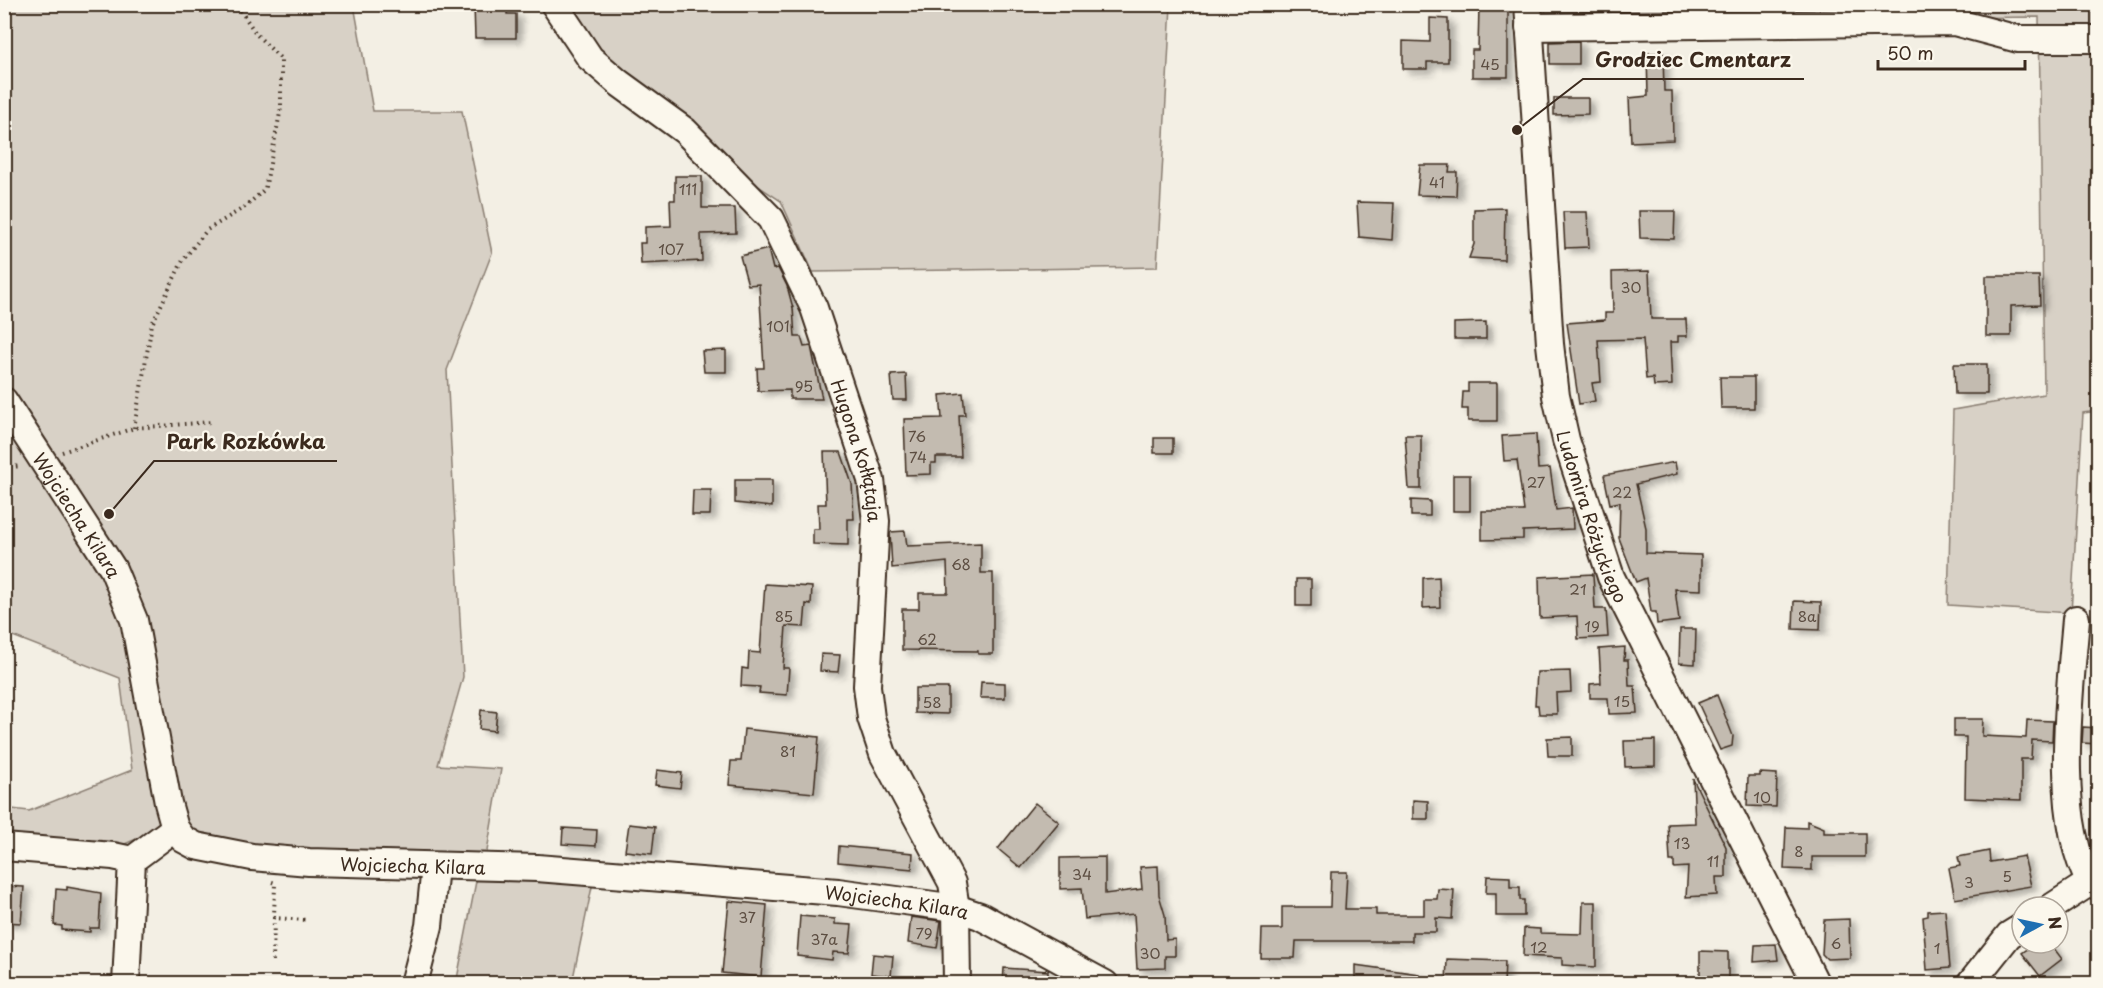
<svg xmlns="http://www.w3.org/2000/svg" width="2103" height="988" viewBox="0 0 2103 988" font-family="'Playpen Sans',sans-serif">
  <defs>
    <filter id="shadow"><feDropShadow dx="6" dy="4" stdDeviation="3" flood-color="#0004"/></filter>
  </defs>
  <rect width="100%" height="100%" fill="#f3efe4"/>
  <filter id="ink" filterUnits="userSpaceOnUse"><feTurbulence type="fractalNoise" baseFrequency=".0167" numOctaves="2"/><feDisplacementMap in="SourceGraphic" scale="12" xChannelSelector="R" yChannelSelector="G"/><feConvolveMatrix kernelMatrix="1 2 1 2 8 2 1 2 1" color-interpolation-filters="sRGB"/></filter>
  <g filter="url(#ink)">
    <g fill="#d8d1c6" stroke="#8a7e72" stroke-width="1.5">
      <polygon points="5,5 354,5 373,111 462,111 492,253 447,370 463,677 438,765 501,769 486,857 337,858 150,833 118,847 69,839 5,835 4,808 29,811 132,770 120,678 5,633"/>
      <polygon points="541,5 1171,5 1157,267 813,272 781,201 636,106 561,41"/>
      <polygon points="1545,5 2098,5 2098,411 2083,413 2071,613 1948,605 1953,410 2044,394 2039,17 1546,22"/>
      <polygon points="477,876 593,882 572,983 456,984"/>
    </g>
    <g fill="#c3bbb0" stroke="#3b2a1e" stroke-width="1.5" filter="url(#shadow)">
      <polygon points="474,4 507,4 507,14 516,14 516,38 475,38"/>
      <polygon points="1479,6 1508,7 1508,77 1472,77 1472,50 1478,50"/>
      <polygon points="1430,18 1448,19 1448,62 1427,62 1427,69 1403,69 1403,41 1430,42"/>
      <polygon points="1579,41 1579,64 1550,64 1550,42"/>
      <polygon points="1647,53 1663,53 1664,91 1672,91 1673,140 1631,142 1629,98 1648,96"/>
      <polygon points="1554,98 1588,98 1588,114 1554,115"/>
      <polygon points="1420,165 1450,165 1449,172 1457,172 1456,196 1417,195"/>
      <polygon points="675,176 702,176 702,208 735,208 736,233 701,234 702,261 641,264 640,243 645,243 645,227 671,226 670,200 675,200"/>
      <polygon points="1357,202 1394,203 1392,240 1359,237"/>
      <polygon points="1505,208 1504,260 1469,258 1474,244 1474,209"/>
      <polygon points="1639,211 1675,211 1674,239 1640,238"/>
      <polygon points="1563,212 1587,212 1589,247 1565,248"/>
      <polygon points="768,249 773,269 778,268 787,286 793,308 795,337 801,337 804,347 811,346 822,399 790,399 790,390 758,391 757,368 764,368 759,284 748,285 740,256"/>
      <polygon points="1649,271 1651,319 1686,319 1687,336 1678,336 1678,342 1670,342 1672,385 1654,386 1653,378 1646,379 1643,339 1598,340 1601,382 1592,383 1595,401 1579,404 1567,323 1605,320 1605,313 1613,313 1612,272"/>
      <polygon points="1986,276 2039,276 2040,305 2011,306 2011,336 1986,336"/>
      <polygon points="1486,322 1486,339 1454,339 1454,323"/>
      <polygon points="726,350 726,372 704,372 702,351"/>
      <polygon points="1954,364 1987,364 1987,394 1955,394"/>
      <polygon points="906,374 907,400 893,400 891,375"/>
      <polygon points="1720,377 1754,377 1754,408 1721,408"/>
      <polygon points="1468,383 1497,383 1497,421 1468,421 1468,409 1462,409 1463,392 1468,392"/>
      <polygon points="963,393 965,415 959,415 961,457 936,457 936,463 931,463 931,474 906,475 904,419 942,418 940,395"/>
      <polygon points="1536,434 1538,469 1550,468 1556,510 1572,508 1573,529 1523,531 1523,539 1482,540 1482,511 1524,511 1517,460 1504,461 1502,436"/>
      <polygon points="1405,435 1421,435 1421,489 1409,489"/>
      <rect x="1154" y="438" width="19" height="15"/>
      <polygon points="824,452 841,452 852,484 854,519 848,519 848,545 813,544 813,529 819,529 818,504 826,504"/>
      <polygon points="1675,462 1677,474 1636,484 1646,528 1646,553 1701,555 1701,590 1675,589 1679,621 1657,624 1656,612 1651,612 1646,578 1636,582 1619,538 1620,502 1610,504 1604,475"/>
      <rect x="1453" y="475" width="17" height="36"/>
      <polygon points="735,480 772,480 772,507 735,503"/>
      <polygon points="693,490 711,490 710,515 692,515"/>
      <polygon points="1411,500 1430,501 1430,516 1411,516"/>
      <polygon points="905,531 907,546 981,543 981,573 993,573 993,654 978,654 978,651 902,650 902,609 919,609 919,593 948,593 947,562 892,568 890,532"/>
      <polygon points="1593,574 1595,609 1606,609 1608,637 1578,639 1577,616 1540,618 1539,577"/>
      <polygon points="1439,577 1440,607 1423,608 1423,578"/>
      <rect x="1296" y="579" width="15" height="27"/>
      <polygon points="765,584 812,587 811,605 806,604 804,627 786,626 783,668 789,668 787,695 759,693 760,687 741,686 742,668 748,669 749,652 760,653"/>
      <polygon points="1794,601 1821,602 1820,630 1793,629"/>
      <polygon points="1680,629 1696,629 1695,664 1679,663"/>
      <polygon points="1625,647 1624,660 1628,660 1629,686 1635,686 1637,713 1609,714 1608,698 1590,698 1590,684 1601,683 1599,649"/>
      <polygon points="821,654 840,655 838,672 820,671"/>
      <polygon points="1570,671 1571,692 1556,693 1557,714 1539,714 1538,705 1535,705 1537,672"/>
      <polygon points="981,682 1005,683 1005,698 980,698"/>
      <polygon points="915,688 948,688 948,714 915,713"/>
      <polygon points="1717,695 1733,736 1732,746 1720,750 1698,703"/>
      <polygon points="481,710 497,712 495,731 479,729"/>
      <polygon points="1954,719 1983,719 1982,736 2026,738 2027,720 2053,721 2052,741 2032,740 2031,759 2021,759 2021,800 1965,798 1966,737 1954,737"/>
      <polygon points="2083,727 2098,728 2098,744 2082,743"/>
      <polygon points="744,729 819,737 814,793 729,785 731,761 741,761"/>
      <polygon points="1572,737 1572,756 1548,756 1547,738"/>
      <polygon points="1655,740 1655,766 1625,767 1624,741"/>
      <polygon points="657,770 682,773 680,788 655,785"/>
      <polygon points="1760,773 1777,774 1776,807 1747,806 1748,776 1760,776"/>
      <polygon points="1693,779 1726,847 1726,877 1716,877 1717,895 1686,897 1688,867 1674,868 1674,861 1670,861 1668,824 1695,823"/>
      <polygon points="1413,800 1428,801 1428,819 1413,819"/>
      <polygon points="1035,803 1059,822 1021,868 998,849"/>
      <polygon points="1807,821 1824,828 1824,833 1865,833 1865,857 1812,857 1812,870 1784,869 1786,827 1807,828"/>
      <polygon points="629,824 655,827 652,854 625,851"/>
      <polygon points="563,828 597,830 596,846 562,844"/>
      <polygon points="839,846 913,853 912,869 838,862"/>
      <polygon points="1989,851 1990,862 2024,856 2031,886 1955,899 1949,868 1960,866 1958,857"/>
      <polygon points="1105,857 1105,894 1142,889 1140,867 1158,866 1159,895 1165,915 1166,940 1175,939 1175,956 1165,956 1165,968 1137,969 1134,914 1085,919 1082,888 1060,889 1060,858"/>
      <polygon points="1331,872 1347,872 1345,909 1376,909 1376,915 1424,915 1424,899 1437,899 1438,889 1454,890 1452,919 1436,918 1436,932 1412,932 1412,941 1296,941 1295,958 1261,958 1262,929 1282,929 1282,907 1330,907"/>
      <polygon points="1487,876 1510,877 1510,887 1520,887 1520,900 1524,900 1524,916 1496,916 1496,893 1486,893"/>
      <polygon points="4,886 24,887 21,923 4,922"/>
      <polygon points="67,887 101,893 99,928 90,928 90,932 62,930 62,926 54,925 56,889 67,890"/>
      <polygon points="729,901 767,905 761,977 722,973"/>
      <polygon points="1583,902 1596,902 1596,967 1562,965 1562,958 1523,956 1524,928 1540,929 1540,933 1582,934"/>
      <polygon points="1945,910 1950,968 1927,970 1923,917 1928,916 1928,911"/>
      <polygon points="800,916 835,919 835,924 852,925 849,953 833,952 832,960 797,956"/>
      <polygon points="911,917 941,921 937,948 908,943"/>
      <polygon points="1849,919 1850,958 1827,959 1822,954 1824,920"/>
      <polygon points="2036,943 2050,943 2062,959 2040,976 2022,953"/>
      <polygon points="1776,944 1778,960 1754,962 1755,945"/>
      <polygon points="1700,951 1728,952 1728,981 1700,981"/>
      <polygon points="873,954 893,956 891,976 871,974"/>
      <polygon points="1447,959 1505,961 1504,984 1446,984"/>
      <polygon points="1355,965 1419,974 1418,984 1355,984"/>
      <polygon points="1004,968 1048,971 1048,984 1003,984"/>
    </g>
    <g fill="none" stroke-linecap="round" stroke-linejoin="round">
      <defs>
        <g id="minor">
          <path id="s1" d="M554,4L590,58L619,83L685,131L771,219L814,308L871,480L876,521L867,686L871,718L883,754L952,883L956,908L957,984"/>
          <path id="s2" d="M1528,4L1550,344L1556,396L1566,440L1611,577L1816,984"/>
          <polyline points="1529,27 1954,22 2018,39 2098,39"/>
          <path id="s3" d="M4,401L113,569L134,620L168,803L175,828L183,839L196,846L252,857L309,862L537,868L838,892L956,908L980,916L1105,984"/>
          <path d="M2076,619C2070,692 2053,817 2090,882"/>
          <polyline points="4,847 113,856 132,860"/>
          <polyline points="2052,907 2098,877"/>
          <polyline points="126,984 132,860 175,828"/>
          <polyline points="414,984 429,926 435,866"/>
          <polyline points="1970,984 2009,935 2022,927"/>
        </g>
      </defs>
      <use href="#minor" stroke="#3b2a1e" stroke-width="30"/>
      <g stroke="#3b2a1e" stroke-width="4" stroke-dasharray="1.5 4.5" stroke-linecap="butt">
        <polyline points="134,428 152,324 183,260 207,230 245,207 265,189 281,108 281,59 257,35 240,10 212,10 201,4"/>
        <polyline points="62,452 134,428 211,422"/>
        <polyline points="4,468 21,466"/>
        <polyline points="272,882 275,883 274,918"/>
        <polyline points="273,961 274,918 307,920"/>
      </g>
      <use href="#minor" stroke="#fbf7ec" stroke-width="26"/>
    </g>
  </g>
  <g text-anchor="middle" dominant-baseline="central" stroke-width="4.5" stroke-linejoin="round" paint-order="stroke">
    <g font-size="15" fill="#5d4e42">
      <text x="1490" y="63">45</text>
      <text x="1437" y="181">41</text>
      <text x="688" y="188">111</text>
      <text x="671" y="248">107</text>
      <text x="1631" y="286">30</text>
      <text x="778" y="325">101</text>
      <text x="804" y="385">95</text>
      <text x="917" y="435">76</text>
      <text x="918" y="456">74</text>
      <text x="1536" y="481">27</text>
      <text x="1622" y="491">22</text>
      <text x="961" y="563">68</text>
      <text x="1578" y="588">21</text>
      <text x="784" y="615">85</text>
      <text x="1807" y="615">8a</text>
      <text x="1592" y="625">19</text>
      <text x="927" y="638">62</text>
      <text x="1622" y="700">15</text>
      <text x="932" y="701">58</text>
      <text x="788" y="750">81</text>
      <text x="1762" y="796">10</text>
      <text x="1682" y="842">13</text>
      <text x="1799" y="850">8</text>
      <text x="1713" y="860">11</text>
      <text x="1082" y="873">34</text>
      <text x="2007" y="875">5</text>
      <text x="1969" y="881">3</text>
      <text x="747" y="916">37</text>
      <text x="924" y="932">79</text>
      <text x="824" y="938">37a</text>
      <text x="1836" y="942">6</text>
      <text x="1539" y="946">12</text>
      <text x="1937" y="947">1</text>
      <text x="1150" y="952">30</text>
    </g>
    <g font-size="18" fill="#3b2a1e" stroke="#fbf7ec">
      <text stroke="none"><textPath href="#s1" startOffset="556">Hugona Kołłątaja</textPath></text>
      <text stroke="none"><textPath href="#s2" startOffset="519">Ludomira Różyckiego</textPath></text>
      <text stroke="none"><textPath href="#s3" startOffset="136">Wojciecha Kilara</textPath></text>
      <text stroke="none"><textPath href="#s3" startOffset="714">Wojciecha Kilara</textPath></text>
      <text stroke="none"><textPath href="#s3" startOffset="1200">Wojciecha Kilara</textPath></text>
    </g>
  </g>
  <path fill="none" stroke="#3b2a1e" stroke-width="2" d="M1517 130L1583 79H1804M109 514L154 461H337"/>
  <g fill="#3b2a1e" stroke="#fbf7ec" stroke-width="2">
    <circle cx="1517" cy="130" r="6"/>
    <circle cx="109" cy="514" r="6"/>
  </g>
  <g font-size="20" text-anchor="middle" font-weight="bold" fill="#3b2a1e" stroke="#fbf7ec" stroke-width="4.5" stroke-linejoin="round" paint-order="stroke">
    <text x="1693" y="67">Grodziec Cmentarz</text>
    <text x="246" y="449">Park Rozkówka</text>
  </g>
  <rect width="2103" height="988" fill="none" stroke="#fbf7ec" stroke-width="24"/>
  <rect x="12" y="12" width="2079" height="964" fill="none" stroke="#3b2a1e" stroke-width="2" filter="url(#ink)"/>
  <g transform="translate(2040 925) rotate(82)"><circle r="28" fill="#fbf7ec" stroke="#aea59a" stroke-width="1.5"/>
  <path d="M0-4.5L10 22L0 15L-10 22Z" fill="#1f6fb2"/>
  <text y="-9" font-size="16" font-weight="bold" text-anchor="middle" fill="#3b2a1e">N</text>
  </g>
  <path d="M1878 60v9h147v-9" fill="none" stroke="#3b2a1e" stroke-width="3"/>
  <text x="1887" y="60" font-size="18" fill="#3b2a1e" stroke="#fbf7ec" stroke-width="4.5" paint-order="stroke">50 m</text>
</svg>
